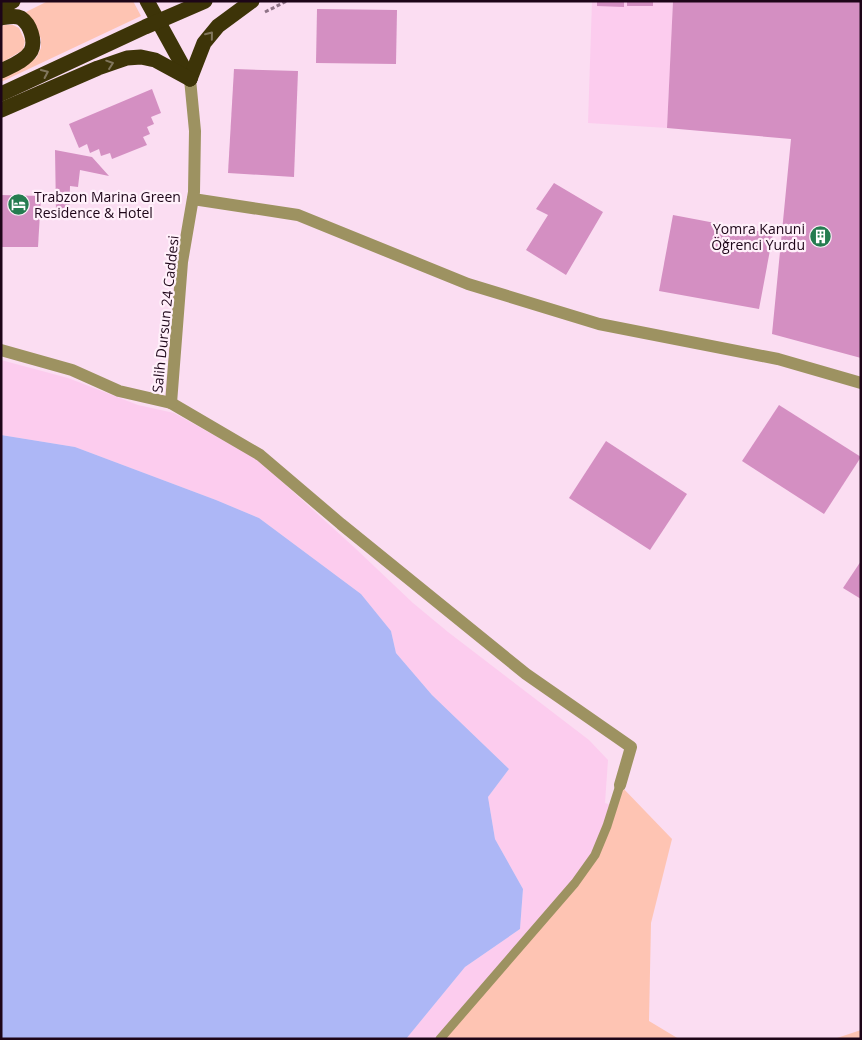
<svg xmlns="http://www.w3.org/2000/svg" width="862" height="1040" viewBox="0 0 862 1040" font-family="'Open Sans',sans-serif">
  <rect width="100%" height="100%" fill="#fbddf2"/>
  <g fill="#fcccee">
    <polygon points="592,1 673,1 667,128 588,123"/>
    <polygon points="1,360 68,378 138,405 174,413 257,459 356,549 413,603 448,632 589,740 608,760 605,803 620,808 566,1039 406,1039 465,967 520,929 523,889 495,839 488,797 509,769 432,695 396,653 391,631 361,594 259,518 216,500 75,447 1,435"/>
  </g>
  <g fill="#fec4b3">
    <polygon points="48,1 133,1 141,16 1,82 1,78 36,58 41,48 41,39 34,23 22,14"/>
    <polygon points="5,25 13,25 19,28 25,41 23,50 1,63 1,26"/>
    <polygon points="620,785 672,839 651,923 649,1021 679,1039 440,1039 595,855"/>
    <polygon points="861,1030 861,1039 834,1039"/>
  </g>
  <polygon fill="#adb7f6" points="1,435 75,447 216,500 259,518 361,594 391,631 396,653 432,695 509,769 488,797 495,839 523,889 520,929 465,967 406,1039 1,1039"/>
  <g fill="#d48fc2">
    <polygon points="597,1 624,1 624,7 597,6"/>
    <rect x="627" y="1" width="26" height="5"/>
    <polygon points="673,1 861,1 861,358 772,334 791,139 667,128"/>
    <polygon points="317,9 397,10 396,64 316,63"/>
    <polygon points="234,69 298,71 294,177 228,173"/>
    <polygon points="152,89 161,113 151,117 154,124 147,127 150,134 143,137 147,145 112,159 110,153 101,156 99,149 90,153 87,144 79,148 69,124"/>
    <polygon points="55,150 92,157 109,176 80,170 78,187 70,186 69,220 56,211"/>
    <polygon points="554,183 603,212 566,275 526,250 548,215 536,209"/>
    <polygon points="1,195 41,196 38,247 1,247"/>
    <polygon points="673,215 773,234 759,309 659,291"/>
    <polygon points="779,405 861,457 824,514 742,461"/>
    <polygon points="606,441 687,494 650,550 569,498"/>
    <polygon points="861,561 861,599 843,588"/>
  </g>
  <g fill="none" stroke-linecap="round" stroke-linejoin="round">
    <polyline stroke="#8e7387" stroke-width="3" stroke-dasharray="4 2.5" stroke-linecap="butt" points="265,12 287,1"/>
    <polyline stroke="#9d9261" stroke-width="9" points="440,1039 575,883 595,855 607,826 620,785"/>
    <g stroke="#9d9261" stroke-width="12">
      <polyline points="193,199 298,215 468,284 599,324 778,359 861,383"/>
      <polyline points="1,350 72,370 119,391 171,403 260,455 341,524 526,674 631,747 620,785"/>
      <polyline points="171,403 182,262 194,192 195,131 190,79"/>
    </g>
    <g stroke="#3d3408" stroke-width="15">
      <polyline points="147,1 190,79"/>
      <polyline points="1,8 13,1"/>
      <path d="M1,18C8,17 15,15 21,18C30,24 36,41 31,51C25,61 11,66 1,71"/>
      <polyline points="190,79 204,43 218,26 252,1"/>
      <polyline points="1,94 145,27 205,1"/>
      <polyline points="1,110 98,68 127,58 141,57 155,60 190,79"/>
    </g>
  </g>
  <defs><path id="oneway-chevron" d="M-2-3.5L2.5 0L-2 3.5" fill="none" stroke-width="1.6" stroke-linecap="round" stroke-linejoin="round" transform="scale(1.25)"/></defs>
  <g stroke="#81765d">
    <use href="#oneway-chevron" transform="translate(210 35) rotate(-51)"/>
    <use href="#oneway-chevron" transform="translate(110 64) rotate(-19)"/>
    <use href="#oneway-chevron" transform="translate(45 73) rotate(-25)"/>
  </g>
  <defs>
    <symbol id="hotel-disc" viewBox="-11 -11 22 22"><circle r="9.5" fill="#257c50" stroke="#fff0fa"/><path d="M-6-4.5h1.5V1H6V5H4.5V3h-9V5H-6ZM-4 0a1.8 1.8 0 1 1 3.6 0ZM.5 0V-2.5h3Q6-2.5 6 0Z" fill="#fff"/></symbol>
    <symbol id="building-disc" viewBox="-11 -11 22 22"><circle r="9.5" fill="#257c50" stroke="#fff0fa"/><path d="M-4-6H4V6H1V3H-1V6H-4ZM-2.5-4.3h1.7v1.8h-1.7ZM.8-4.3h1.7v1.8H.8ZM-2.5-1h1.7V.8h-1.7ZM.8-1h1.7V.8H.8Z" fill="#fff"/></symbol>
  </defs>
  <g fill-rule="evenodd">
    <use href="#hotel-disc" x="6" y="192" width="25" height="25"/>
    <use href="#building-disc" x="808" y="224" width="25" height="25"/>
  </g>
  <g text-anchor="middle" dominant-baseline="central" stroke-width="4.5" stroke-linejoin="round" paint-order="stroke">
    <g font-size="14" fill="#1d0518" stroke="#fff0fa" text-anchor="start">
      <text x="34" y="196">Trabzon Marina Green<tspan x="34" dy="16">Residence &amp; Hotel</tspan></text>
      <text x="805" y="228" text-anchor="end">Yomra Kanuni<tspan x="805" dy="16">Öğrenci Yurdu</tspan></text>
    </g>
    <g font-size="14" fill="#1d0518" stroke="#fff0fa">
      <text transform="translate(165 314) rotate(-84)">Salih Dursun 24 Caddesi</text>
    </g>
  </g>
  <rect width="862" height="1040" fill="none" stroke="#1d0518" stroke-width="5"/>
</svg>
